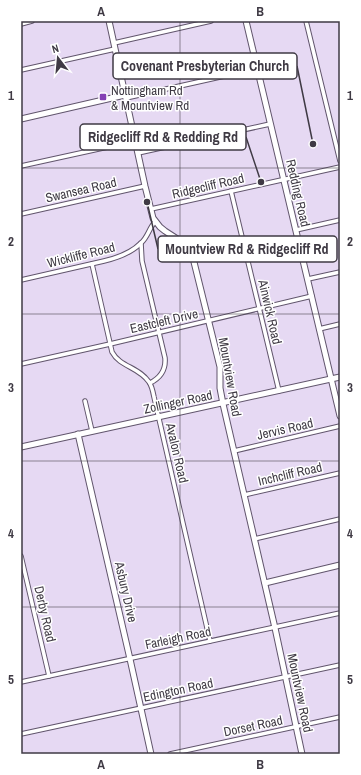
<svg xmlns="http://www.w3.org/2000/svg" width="361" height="775" viewBox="0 0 361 775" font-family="'Archivo Narrow',sans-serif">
  <rect width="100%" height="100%" fill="#e6d9f3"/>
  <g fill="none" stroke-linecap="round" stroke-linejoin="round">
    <defs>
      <g id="street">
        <polyline points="306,21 340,161"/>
        <polyline points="21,24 32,21"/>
        <polyline points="114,43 211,21"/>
        <polyline points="21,70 115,49"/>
        <path d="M126,98L229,75C239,74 249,77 259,75"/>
        <polyline points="138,153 270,124"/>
        <polyline points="21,166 135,141"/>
        <polyline points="231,191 279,391"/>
        <polyline points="151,209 340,167"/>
        <polyline points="21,214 145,186"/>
        <polyline points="296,230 340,220"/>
        <path d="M141,243L142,261L165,358C166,370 160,378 150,383"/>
        <path d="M92,264L112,352C120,367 139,367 149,382C152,386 153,392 154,397L210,641"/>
        <polyline points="308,279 340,272"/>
        <path d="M21,280L104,261C117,258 132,252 141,243C148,237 149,228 155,222"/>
        <polyline points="319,329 340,324"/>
        <polyline points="21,364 110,344 312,296"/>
        <polyline points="85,401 92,431"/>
        <polyline points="234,451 340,426"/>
        <polyline points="244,495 340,473"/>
        <polyline points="254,539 340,519"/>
        <polyline points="21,556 49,676"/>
        <polyline points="21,682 340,613"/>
        <polyline points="21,734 340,665"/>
        <polyline points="170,754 340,717"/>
      </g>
      <g id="secondary">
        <polyline points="109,21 145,186 153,218 160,227 165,231 182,242 186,245 193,258 220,367 220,388 223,404 275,628 302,754"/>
        <polyline points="246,21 340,416"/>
        <polyline points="21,119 125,95"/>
        <polyline points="78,434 130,659 151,754"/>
        <path d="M21,447C127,423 234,401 340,377"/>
        <polyline points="265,583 340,565"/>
      </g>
    </defs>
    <use href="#street" stroke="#61556c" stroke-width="5.5"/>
    <use href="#secondary" stroke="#61556c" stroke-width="7"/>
    <use href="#street" stroke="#fff" stroke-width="3.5"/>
    <use href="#secondary" stroke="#fff" stroke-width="5"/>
  </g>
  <path fill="none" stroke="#3f3a44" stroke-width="1" stroke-opacity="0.55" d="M180,21V754M21,168H340M21,314H340M21,461H340M21,607H340"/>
  <rect fill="#8440b4" stroke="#fff" stroke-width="1.5" x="99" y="93" width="8" height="8" rx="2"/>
  <g text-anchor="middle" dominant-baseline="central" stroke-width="3" stroke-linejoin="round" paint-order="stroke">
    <g font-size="13" fill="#3f3a44" stroke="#fff" text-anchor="start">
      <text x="111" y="90">Nottingham Rd<tspan x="111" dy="15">&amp; Mountview Rd</tspan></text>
    </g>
    <g font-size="13" fill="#3f3a44" stroke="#fff">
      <text transform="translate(208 186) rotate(-13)">Ridgecliff Road</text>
      <text transform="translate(81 190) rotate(-13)">Swansea Road</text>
      <text transform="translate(298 193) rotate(77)">Redding Road</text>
      <text transform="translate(81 255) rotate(-14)">Wickliffe Road</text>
      <text transform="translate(270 312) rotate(77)">Ainwick Road</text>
      <text transform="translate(164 321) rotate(-13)">Eastcleft Drive</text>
      <text transform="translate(230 377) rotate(80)">Mountview Road</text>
      <text transform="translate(178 402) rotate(-12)">Zollinger Road</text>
      <text transform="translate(285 429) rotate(-13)">Jervis Road</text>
      <text transform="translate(177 453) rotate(77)">Avalon Road</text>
      <text transform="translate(290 474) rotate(-13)">Inchcliff Road</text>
      <text transform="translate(126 592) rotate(77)">Asbury Drive</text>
      <text transform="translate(45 614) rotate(77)">Derby Road</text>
      <text transform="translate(178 638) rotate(-12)">Farleigh Road</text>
      <text transform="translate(178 690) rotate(-12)">Edington Road</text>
      <text transform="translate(300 693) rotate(78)">Mountview Road</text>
      <text transform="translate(253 726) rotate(-12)">Dorset Road</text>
    </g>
  </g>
  <path fill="none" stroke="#3f3a44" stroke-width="1.5" d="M313 144L297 66M261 182L246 137M147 202L158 249"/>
  <g fill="#3f3a44" stroke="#fff" stroke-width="1.5">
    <circle cx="313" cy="144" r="4"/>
    <circle cx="261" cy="182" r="4"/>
    <circle cx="147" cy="202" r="4"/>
  </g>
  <g fill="#fff" stroke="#3f3a44" stroke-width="1.5">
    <rect x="113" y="53" width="184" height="26" rx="4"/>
    <rect x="80" y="124" width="166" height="26" rx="4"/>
    <rect x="158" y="236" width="179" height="26" rx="4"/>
  </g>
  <g font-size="14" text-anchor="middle" font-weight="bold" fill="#3f3a44">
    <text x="205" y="71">Covenant Presbyterian Church</text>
    <text x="163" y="142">Ridgecliff Rd &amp; Redding Rd</text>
    <text x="247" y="254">Mountview Rd &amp; Ridgecliff Rd</text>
  </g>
  <rect width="361" height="775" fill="none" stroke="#ffffff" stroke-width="44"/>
  <g transform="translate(58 58) rotate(344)" stroke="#ffffff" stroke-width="3" paint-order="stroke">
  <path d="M0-3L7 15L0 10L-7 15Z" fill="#3f3a44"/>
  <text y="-6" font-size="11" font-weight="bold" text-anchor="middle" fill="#3f3a44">N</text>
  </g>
  <rect x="22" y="22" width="317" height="731" fill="none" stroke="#3f3a44" stroke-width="1.5"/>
  <g font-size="13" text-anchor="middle" font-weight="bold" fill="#3f3a44">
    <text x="101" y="16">A</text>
    <text x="260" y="16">B</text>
    <text x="11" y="100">1</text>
    <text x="350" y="100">1</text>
    <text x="11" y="246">2</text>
    <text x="350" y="246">2</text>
    <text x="11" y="392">3</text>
    <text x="350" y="392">3</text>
    <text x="11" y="538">4</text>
    <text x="350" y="538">4</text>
    <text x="11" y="684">5</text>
    <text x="350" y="684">5</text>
    <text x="101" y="769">A</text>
    <text x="260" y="769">B</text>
  </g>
</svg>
